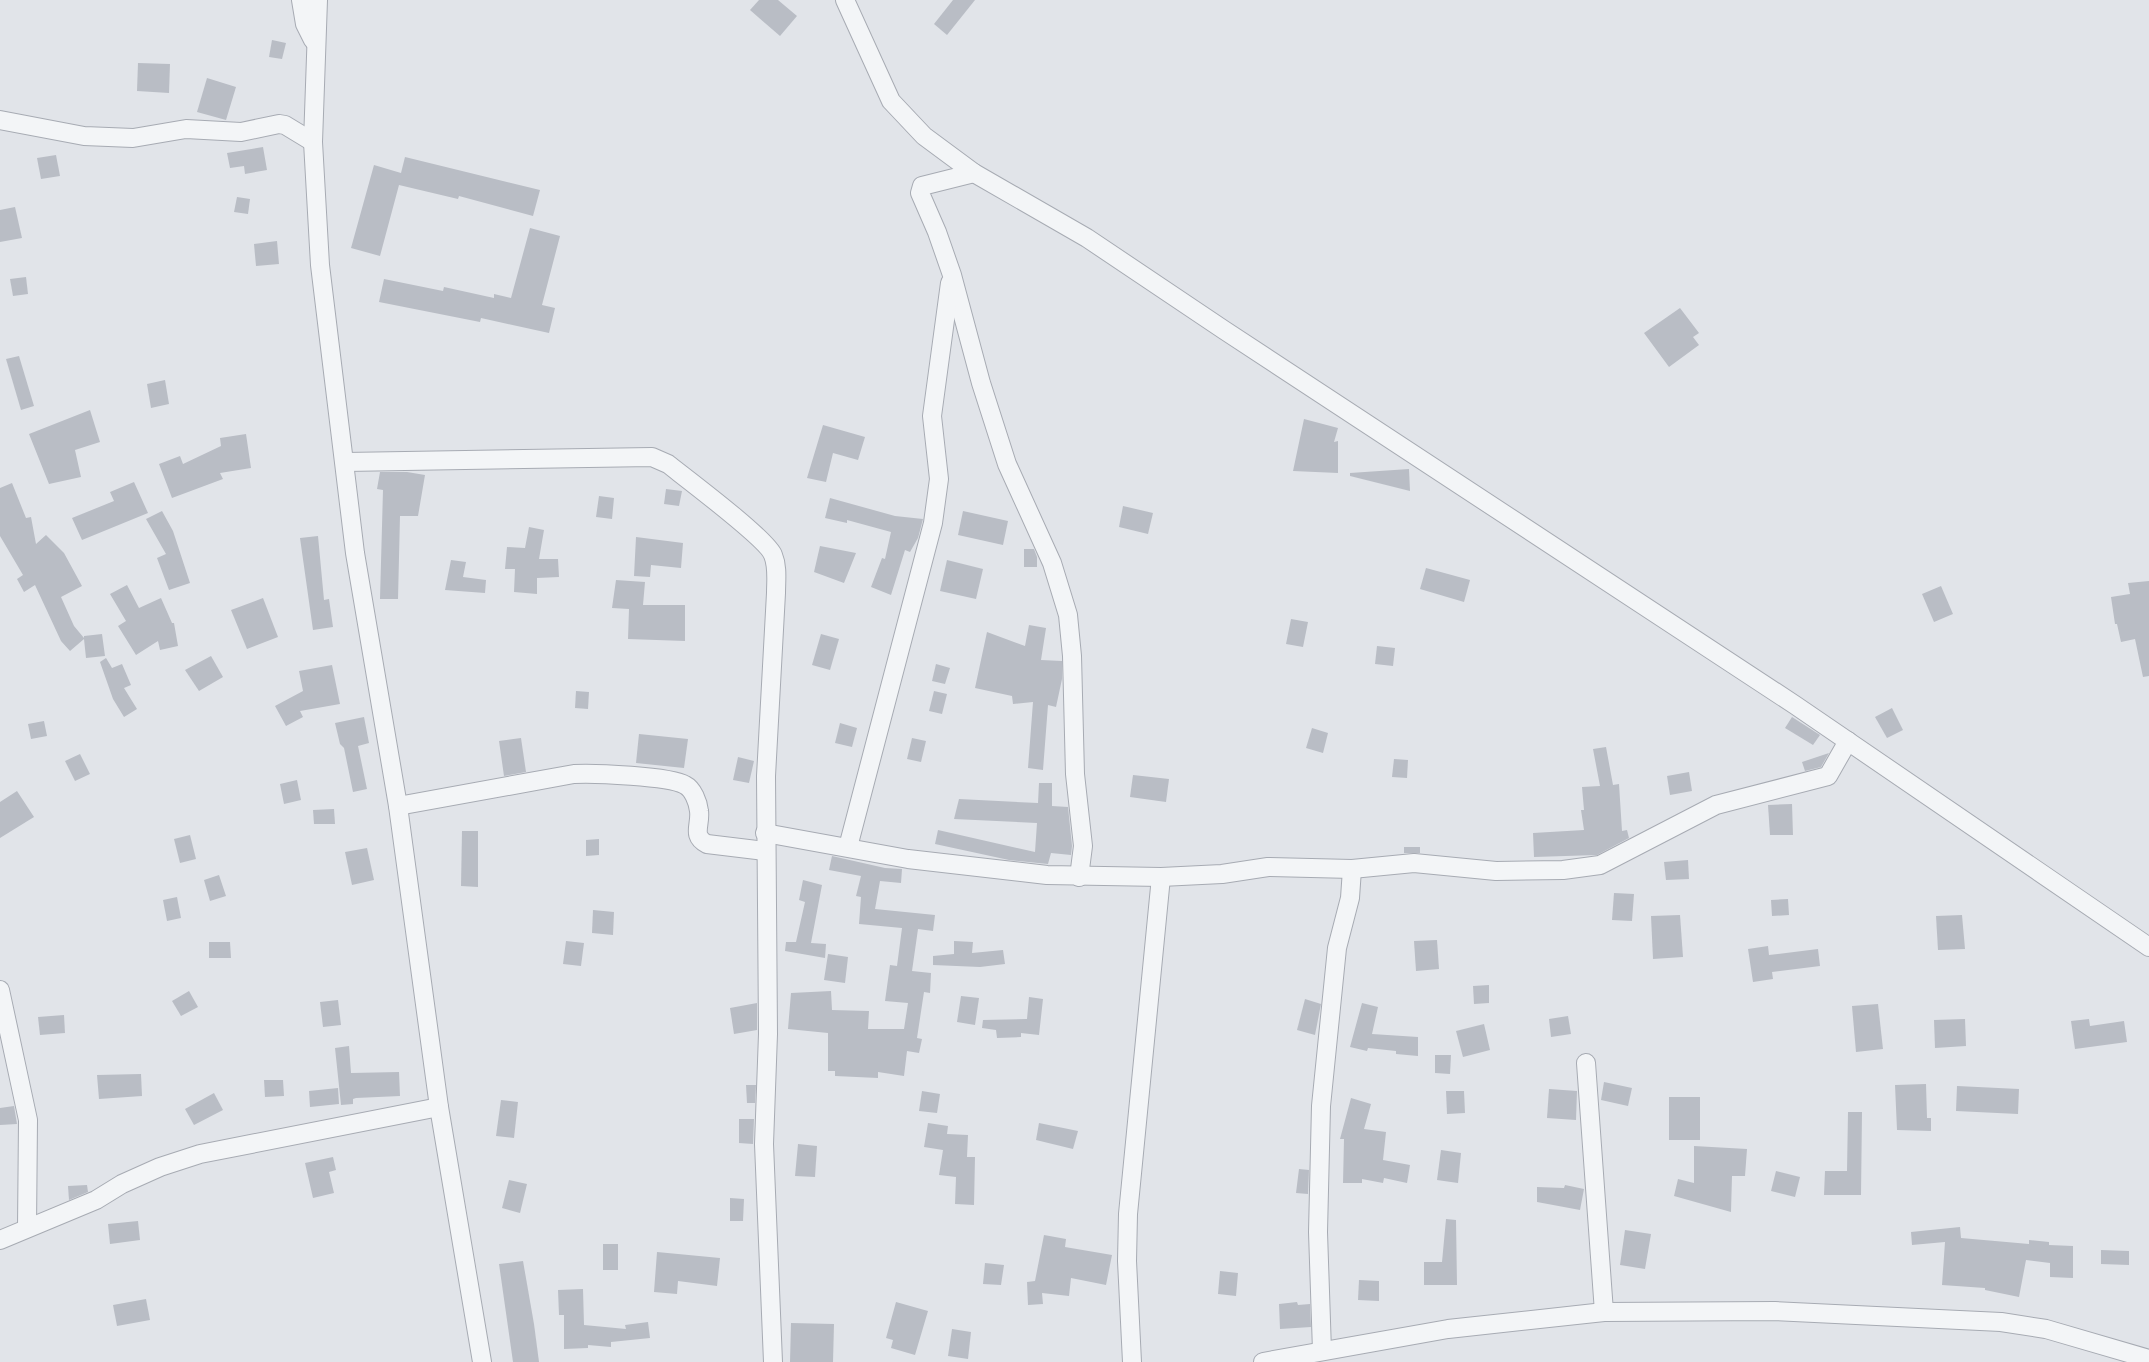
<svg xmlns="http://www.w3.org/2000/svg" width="2149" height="1362" viewBox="0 0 2149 1362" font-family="'Roboto Condensed',sans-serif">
  <rect width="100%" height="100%" fill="#e1e4e9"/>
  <g fill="#b9bdc5">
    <polygon points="759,0 778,0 797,16 780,36 750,10"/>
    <polygon points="953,0 975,0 947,35 934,24"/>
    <polygon points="272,40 286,43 282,59 269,57"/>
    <polygon points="138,63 170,64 169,93 137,91"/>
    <polygon points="207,78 236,87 226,120 197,112"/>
    <polygon points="263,147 267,170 245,174 244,166 230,168 227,153"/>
    <polygon points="56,155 60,176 41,179 37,158"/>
    <polygon points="405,157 540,190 533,216 459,196 458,199 399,185 380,256 351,248 374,165 401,173"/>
    <polygon points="237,197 250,199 248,214 234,212"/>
    <polygon points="15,207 22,238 0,242 0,210"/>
    <polygon points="530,228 560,236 542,305 555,308 549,333 481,318 480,322 379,302 384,279 443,291 444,287 494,298 494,294 511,298"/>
    <polygon points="277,241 279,264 256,266 254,244"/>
    <polygon points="26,277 28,294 13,296 10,279"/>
    <polygon points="1680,308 1699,333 1693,337 1699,345 1669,367 1644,333"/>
    <polygon points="19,356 34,406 21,410 6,359"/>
    <polygon points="165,380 169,404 151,408 147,384"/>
    <polygon points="90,410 100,442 75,450 81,477 49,484 29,434"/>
    <polygon points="1304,419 1338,428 1334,442 1338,441 1338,473 1293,471"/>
    <polygon points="823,425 865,437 858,460 833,453 826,482 807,478"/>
    <polygon points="246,434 251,468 220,473 223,479 172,498 159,464 180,456 183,464 221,446 220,438"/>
    <polygon points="1409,469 1410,491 1350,476 1350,473"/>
    <polygon points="380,472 407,472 425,475 418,516 400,516 398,599 380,599 383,490 377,489"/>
    <polygon points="134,482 148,513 82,540 72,518 114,501 110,492"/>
    <polygon points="12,483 26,518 31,517 36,544 46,535 64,553 82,586 61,597 74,626 84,638 84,636 102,634 105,656 86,658 84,639 70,651 61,641 35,585 24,592 17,579 23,575 0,536 0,488"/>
    <polygon points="666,489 682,491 679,506 664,504"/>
    <polygon points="599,496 614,498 612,519 596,517"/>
    <polygon points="830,498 895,516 923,519 918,538 910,552 905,550 891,595 871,587 882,558 885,559 891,532 847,520 847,523 825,518"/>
    <polygon points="1123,506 1153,513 1148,534 1119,527"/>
    <polygon points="162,511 173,531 190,583 169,590 157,558 166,554 146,519"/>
    <polygon points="963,511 1008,521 1003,545 958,535"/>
    <polygon points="529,527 544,530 539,559 558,559 559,577 537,578 537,594 514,592 515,569 505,569 507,547 525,548"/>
    <polygon points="318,536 324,600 329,599 333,627 313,630 300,538"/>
    <polygon points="636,537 683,543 681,568 651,565 650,577 634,576"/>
    <polygon points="820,546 856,553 844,583 814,572"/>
    <polygon points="1024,549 1034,549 1037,557 1037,567 1024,567"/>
    <polygon points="451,560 466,562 463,577 486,580 485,593 445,590"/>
    <polygon points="947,560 983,569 976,599 940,591"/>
    <polygon points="1426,568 1470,580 1464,602 1420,589"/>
    <polygon points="616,580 645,582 643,605 685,605 685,641 628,639 629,609 612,608"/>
    <polygon points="2149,581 2149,676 2143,677 2135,639 2121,642 2117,624 2115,624 2111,597 2130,594 2128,583"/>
    <polygon points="127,585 139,608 161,598 172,623 174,623 178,646 160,650 158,641 136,655 118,626 126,621 110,594"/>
    <polygon points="1941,586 1953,614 1934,622 1922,594"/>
    <polygon points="263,598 278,637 247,649 231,610"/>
    <polygon points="1291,619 1308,622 1303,647 1286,644"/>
    <polygon points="1029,625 1046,628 1041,660 1062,661 1062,679 1056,707 1048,705 1043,770 1028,768 1033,702 1013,704 1012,696 975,688 987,632 1025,646"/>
    <polygon points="821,634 839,639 830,670 812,665"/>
    <polygon points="1377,646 1395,648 1393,666 1375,664"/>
    <polygon points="211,656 223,677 199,691 185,670"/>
    <polygon points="106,658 112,668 122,664 131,685 124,688 137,709 124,717 113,699 100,662"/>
    <polygon points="936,664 950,668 945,684 932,681"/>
    <polygon points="332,665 340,704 300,711 303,717 286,726 275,706 303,691 299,671"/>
    <polygon points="576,691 589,692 588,709 575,708"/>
    <polygon points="934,691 947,694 942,714 929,711"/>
    <polygon points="1892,708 1903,730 1887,738 1875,717"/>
    <polygon points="364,717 369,743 358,746 367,789 353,792 344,748 340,744 335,723"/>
    <polygon points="1792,717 1820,735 1813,745 1785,728"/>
    <polygon points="44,721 47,736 31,739 28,724"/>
    <polygon points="840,723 857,728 852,747 835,743"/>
    <polygon points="1312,728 1328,733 1323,753 1306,748"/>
    <polygon points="639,734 688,739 684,768 636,763"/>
    <polygon points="521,738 526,772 504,776 499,741"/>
    <polygon points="912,738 926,741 921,762 907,759"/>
    <polygon points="1606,747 1613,785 1619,784 1622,831 1627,830 1629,838 1597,855 1534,857 1533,833 1584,830 1581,810 1584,810 1582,787 1600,786 1593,749"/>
    <polygon points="1829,753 1821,767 1805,771 1802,762"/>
    <polygon points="80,754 90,774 75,781 65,761"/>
    <polygon points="738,757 754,761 749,783 733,780"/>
    <polygon points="1394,759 1408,760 1407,778 1392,777"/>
    <polygon points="1689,772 1692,791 1670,795 1667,776"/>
    <polygon points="1133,775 1169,779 1166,802 1130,797"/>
    <polygon points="297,780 301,800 284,804 280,784"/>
    <polygon points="1039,783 1052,783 1052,806 1068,807 1072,846 1071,855 1051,853 1048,864 1009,860 935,844 938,830 1035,852 1037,823 954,819 959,799 1038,803"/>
    <polygon points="17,791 34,817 0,838 0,802"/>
    <polygon points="1792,804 1793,835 1770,835 1768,805"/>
    <polygon points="334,809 335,824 314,824 313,810"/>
    <polygon points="462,831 478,831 478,887 461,886"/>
    <polygon points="190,835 196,859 180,863 174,839"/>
    <polygon points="599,839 599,855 586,856 586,840"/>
    <rect x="1404" y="847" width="16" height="6"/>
    <polygon points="367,848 374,880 352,885 345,852"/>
    <polygon points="832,856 885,868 902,869 901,883 880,881 875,909 935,915 933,931 918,929 912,971 931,973 930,993 924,992 917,1038 922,1039 919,1053 907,1051 904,1076 878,1072 878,1078 835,1076 835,1071 828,1071 828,1033 788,1029 791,993 831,991 832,1010 869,1011 868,1029 904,1029 908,1003 885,1001 890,965 897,966 902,928 859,924 861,897 856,896 861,876 829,870"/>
    <polygon points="1688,860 1689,879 1666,880 1664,862"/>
    <polygon points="219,875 226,896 210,901 204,880"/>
    <polygon points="803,880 822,885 811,943 826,944 825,958 785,951 786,942 796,942 805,902 799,900"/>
    <polygon points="1614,893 1634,894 1632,921 1612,920"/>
    <polygon points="177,897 181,918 167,921 163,900"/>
    <polygon points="1788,899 1789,915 1772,916 1771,900"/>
    <polygon points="593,910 614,912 613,935 592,933"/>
    <polygon points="1680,915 1683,957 1653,959 1651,916"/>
    <polygon points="1962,915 1965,949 1938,950 1936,916"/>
    <polygon points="1437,940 1439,969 1416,971 1414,941"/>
    <polygon points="566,941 584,943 581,966 563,964"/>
    <polygon points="954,941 973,942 972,953 1003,950 1005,964 980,967 933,965 933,956 954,954"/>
    <polygon points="209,942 230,942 231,958 209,958"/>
    <polygon points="1768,946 1769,955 1818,949 1820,966 1772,972 1773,979 1753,982 1748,949"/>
    <polygon points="828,954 848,957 845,983 824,980"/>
    <polygon points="1489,985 1489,1003 1474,1004 1473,986"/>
    <polygon points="189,991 198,1007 181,1016 172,1001"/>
    <polygon points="961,996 979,998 975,1025 957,1022"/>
    <polygon points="1029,997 1043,999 1039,1035 1021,1033 1021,1037 997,1038 996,1030 982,1028 983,1020 1027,1019"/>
    <polygon points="1305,999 1321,1004 1315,1035 1297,1030"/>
    <polygon points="338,1000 341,1025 323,1027 320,1002"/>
    <polygon points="757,1003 757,1030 734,1034 730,1008"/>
    <polygon points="1362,1003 1378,1007 1372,1034 1418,1037 1418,1056 1396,1054 1396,1051 1368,1048 1367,1051 1350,1047"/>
    <polygon points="1878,1004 1883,1049 1856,1052 1852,1006"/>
    <polygon points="64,1015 65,1033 40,1035 38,1017"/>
    <polygon points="1568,1016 1571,1034 1551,1037 1549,1019"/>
    <polygon points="1965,1019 1966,1046 1935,1048 1934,1020"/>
    <polygon points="2089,1019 2090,1026 2124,1021 2127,1042 2075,1049 2071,1021"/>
    <polygon points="1484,1024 1490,1050 1463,1057 1456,1031"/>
    <polygon points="349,1046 351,1073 399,1072 400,1096 356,1098 353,1099 353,1104 341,1105 335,1048"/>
    <polygon points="1435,1055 1451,1055 1450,1074 1435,1073"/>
    <polygon points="141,1074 142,1096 99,1099 97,1075"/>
    <polygon points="264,1080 283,1080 284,1096 265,1097"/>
    <polygon points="1604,1082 1632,1088 1628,1106 1601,1100"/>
    <polygon points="1926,1084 1927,1118 1931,1118 1931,1131 1897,1130 1895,1085"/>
    <polygon points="746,1085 756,1085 755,1103 747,1103"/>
    <polygon points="1957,1086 2019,1089 2018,1114 1956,1111"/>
    <polygon points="338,1088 339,1104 310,1107 309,1091"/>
    <polygon points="1549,1089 1577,1091 1576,1120 1547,1118"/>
    <polygon points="922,1091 940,1094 937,1113 919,1111"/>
    <polygon points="1446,1091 1464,1091 1465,1113 1447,1114"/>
    <polygon points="214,1093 223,1110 194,1125 185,1109"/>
    <rect x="1669" y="1097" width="31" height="43"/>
    <polygon points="1351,1098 1371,1104 1364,1129 1386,1132 1383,1160 1410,1165 1407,1183 1384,1178 1383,1183 1362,1179 1362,1183 1343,1183 1344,1139 1340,1139"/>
    <polygon points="501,1100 518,1102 514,1138 496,1136"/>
    <polygon points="14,1106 17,1124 0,1125 0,1108"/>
    <polygon points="1848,1112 1862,1112 1861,1195 1824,1195 1825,1171 1847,1171"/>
    <polygon points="739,1119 754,1119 753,1144 739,1143"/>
    <polygon points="928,1123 948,1126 947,1134 968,1135 967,1157 975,1157 974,1205 955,1204 956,1177 939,1175 943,1150 924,1147"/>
    <polygon points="1039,1123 1078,1131 1073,1149 1036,1140"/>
    <polygon points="798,1144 817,1146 815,1177 795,1176"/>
    <polygon points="1694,1146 1747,1149 1745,1176 1732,1176 1731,1212 1674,1196 1678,1179 1694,1183"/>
    <polygon points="1441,1150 1461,1153 1458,1183 1437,1180"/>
    <polygon points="333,1157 336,1170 329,1172 334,1193 313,1198 305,1163"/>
    <polygon points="1299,1169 1309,1170 1308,1194 1296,1193"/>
    <polygon points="1776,1171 1800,1177 1795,1197 1771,1191"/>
    <polygon points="509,1180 527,1184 520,1213 502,1208"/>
    <polygon points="87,1185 88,1192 69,1200 68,1186"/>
    <polygon points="1565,1185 1584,1189 1580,1210 1537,1202 1537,1187 1564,1188"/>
    <polygon points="730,1198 744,1199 743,1221 730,1221"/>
    <polygon points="1446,1219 1456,1220 1457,1285 1424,1285 1424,1262 1442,1262"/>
    <polygon points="138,1221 140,1240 110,1244 108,1224"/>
    <polygon points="1960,1227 1961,1238 2029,1244 2029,1240 2049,1242 2049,1245 2073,1246 2073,1278 2050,1277 2050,1263 2026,1260 2019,1297 1985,1290 1985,1288 1942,1285 1945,1242 1912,1245 1911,1232"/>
    <polygon points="1625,1230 1651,1234 1645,1269 1620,1265"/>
    <polygon points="1044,1235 1066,1239 1065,1247 1112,1255 1106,1285 1071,1278 1069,1296 1042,1293 1043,1304 1028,1305 1027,1282 1035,1281"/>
    <rect x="603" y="1244" width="15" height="26"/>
    <polygon points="2101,1250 2129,1251 2129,1265 2101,1264"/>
    <polygon points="657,1252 720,1258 717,1286 678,1281 677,1294 654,1292"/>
    <polygon points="523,1261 534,1324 539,1362 513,1362 499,1264"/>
    <polygon points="985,1263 1004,1265 1001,1285 983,1284"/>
    <polygon points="1220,1271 1238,1273 1236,1296 1218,1294"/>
    <polygon points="1359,1280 1379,1281 1379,1301 1358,1300"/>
    <polygon points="583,1289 584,1325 626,1329 625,1325 648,1322 650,1338 611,1342 611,1347 588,1345 588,1348 564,1349 564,1315 559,1315 558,1290"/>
    <polygon points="146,1299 150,1320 117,1326 113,1305"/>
    <polygon points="896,1302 928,1311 915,1355 891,1348 893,1340 886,1338"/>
    <polygon points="1297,1302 1298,1305 1310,1304 1311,1327 1280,1329 1279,1304"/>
    <polygon points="791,1323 834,1324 833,1362 790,1362"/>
    <polygon points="952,1329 971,1332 968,1359 948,1356"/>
  </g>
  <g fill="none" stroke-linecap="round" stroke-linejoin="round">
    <defs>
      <g id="street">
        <polyline points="301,0 305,24 313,40"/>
        <polyline points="318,0 313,142 320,265 355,553 398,806 439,1107 482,1362"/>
        <polyline points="845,0 891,101 924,136 974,173 1087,238 1224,330 1795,705 2149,947"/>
        <polyline points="0,120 84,136 133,138 186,129 241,132 279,124 285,125 313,142"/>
        <polyline points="974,173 922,186 920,193 937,232 952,275 981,383 1007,464 1052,563 1068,615 1072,656 1075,774 1083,846 1079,877"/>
        <path d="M345,462L652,457L668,464C687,479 767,539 773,555C778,567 776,581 776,593L766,776L768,1034L764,1144L773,1362"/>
        <path d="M398,806L574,774C593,773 670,776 685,785C693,789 698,802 699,811C701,825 691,836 707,844L765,851"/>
        <polyline points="765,833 908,859 1047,875 1161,877 1222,874 1268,867 1352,869 1414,863 1496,871 1563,870 1600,865 1716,805 1828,776 1848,741"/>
        <polyline points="848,847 933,523 939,479 932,416 950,283"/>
        <polyline points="0,990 28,1120 27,1228"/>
        <polyline points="1586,1063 1604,1312"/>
        <polyline points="0,1240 96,1200 122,1184 160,1167 200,1154 439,1107"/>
        <polyline points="1322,1351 1318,1232 1321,1106 1337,948 1350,898 1352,869"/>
        <polyline points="1132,1362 1127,1261 1128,1214 1161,877"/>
        <polyline points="1263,1362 1448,1329 1604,1312 1775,1311 2001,1322 2046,1329 2149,1359"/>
      </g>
    </defs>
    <use href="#street" stroke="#a7abb3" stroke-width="20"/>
    <use href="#street" stroke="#f3f5f7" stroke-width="18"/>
  </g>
</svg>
